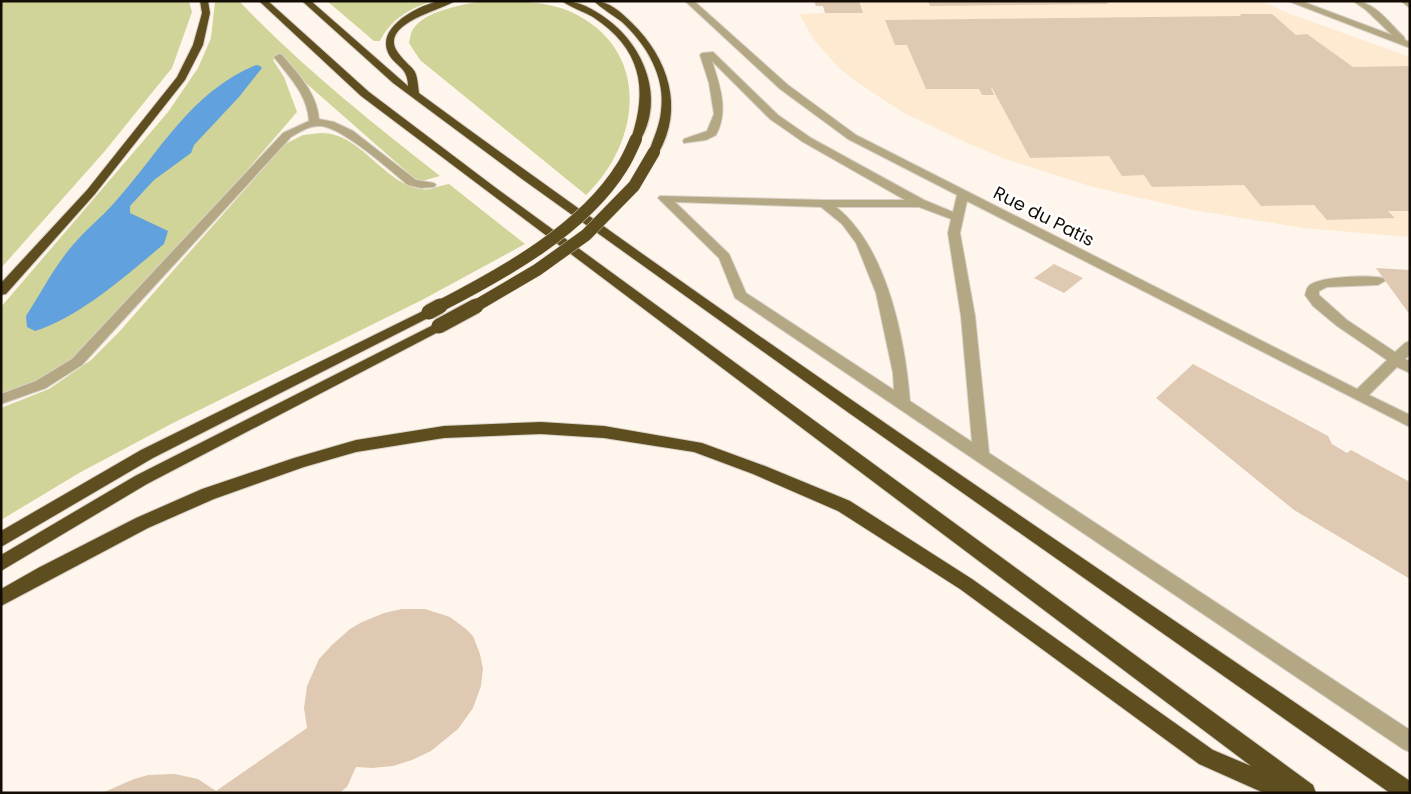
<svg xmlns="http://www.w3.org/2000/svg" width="1411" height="794" viewBox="0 0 1411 794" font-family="Poppins,sans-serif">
  <rect width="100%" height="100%" fill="#fef6ec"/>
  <polygon fill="#feead1" points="814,1 1262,1 1285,12 1410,57 1410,237 1303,228 1193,210 1093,187 1005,159 967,143 904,113 858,83 840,69 814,40 799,14 825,13 823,6 816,6"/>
  <g fill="#d0d498">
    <polygon points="1,1 189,1 192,12 172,68 104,152 1,268"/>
    <path d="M215,1H239C301,66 370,121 440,176L422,181L414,178L307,84L281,54L273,60L284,77L297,112L242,176L79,355L40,380L1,393V307L168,112L198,68L211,38Z"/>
    <path d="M327,1H433C410,8 391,19 380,41H374Z"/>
    <path d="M482,1C512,1 541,0 569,11C651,47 643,140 586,195L420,60L409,43C410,40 410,35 412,31C422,11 462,5 482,1Z"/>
    <path d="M321,133C362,133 383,184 422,189C429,191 441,185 449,184L525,244L422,300L173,423L79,473L1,520V408L49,389L91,360L119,332L285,144L303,135Z"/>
  </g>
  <path fill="#61a1dd" d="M256,65L260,66L262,68L239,97L194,145L191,153L154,180L130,206V213L168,231L164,244C128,274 80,317 35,331L27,327L26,316C41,293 54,267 72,246C85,230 102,217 115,202C161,151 189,93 256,65Z"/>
  <g fill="#dfc9b3">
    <polygon points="814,1 859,1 863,13 825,13 823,6 816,6"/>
    <polygon points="928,1 1106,1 1108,4 930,6"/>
    <polygon points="1240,14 1272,14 1296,35 1307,34 1353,67 1410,66 1410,211 1388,211 1395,218 1327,220 1314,205 1261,206 1244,185 1152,187 1144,175 1122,176 1109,156 1030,158 992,88 991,88 994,95 982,95 979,89 926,89 907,45 895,45 885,20 1241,16"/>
    <polygon points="1054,264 1083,278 1064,293 1034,278"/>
    <polygon points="1376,268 1410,270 1410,315"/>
    <polygon points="1193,364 1328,436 1332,444 1347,453 1351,450 1410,482 1410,579 1294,510 1156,398"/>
    <polygon points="402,609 425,609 450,617 466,629 473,636 480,654 483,669 481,686 473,708 458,729 431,751 412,760 393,766 372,768 356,767 347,787 339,793 102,793 134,779 148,775 175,774 198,779 216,791 307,728 304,708 307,686 319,659 332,645 350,629 362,622 384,613"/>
  </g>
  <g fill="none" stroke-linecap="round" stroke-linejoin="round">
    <defs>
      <g id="minor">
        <path d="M685,1H694L788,85L856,135L1357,389L1387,360L1337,326L1313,306L1305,295C1306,293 1306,289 1308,287C1316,276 1369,275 1383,278L1385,281L1378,285L1327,287L1319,291V295L1347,320L1395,352L1405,343L1410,341V355L1405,359L1410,361V373L1397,367L1369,395L1410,415V427L967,201L960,233L975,316L989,453L1410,730V752L1403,749L735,298L719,258L660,200L658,198L660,196L824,200H905L803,142L770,119L712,61C720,86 729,111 716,135L706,140L684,143L683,141L684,139L707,131L714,114L709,83L700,55L702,53L713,52L778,115L811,138L924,200L953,212L957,195L848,139L780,89ZM675,202L821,207L842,224L856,243L876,293L893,373L894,390L746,293L729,254ZM836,207H919L951,219L948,233L961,316L972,442L910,401C905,339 887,247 836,207Z"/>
        <path d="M1288,1H1301L1392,35L1366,10L1353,1C1375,1 1389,23 1404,37L1405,40L1410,42V48Z"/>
        <polygon points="1401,1 1410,1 1410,8"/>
        <path d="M279,54L282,55C298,74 317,93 319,119L334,122L353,131L416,180L434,183L436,185L434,187L421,188L408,185C391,171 340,125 319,126C308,126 300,132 291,137L82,365L46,388L1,404V394L36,381L72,359L283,133L309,121C307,94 290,78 274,57Z"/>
      </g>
      <g id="highway">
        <polygon points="200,1 208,1 210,13 203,45 185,80 95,194 6,294 1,295 1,283 87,190 177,77 193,45 202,13"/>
        <polygon points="259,1 268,1 369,92 496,188 1313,785 1316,793 1264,793 1199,764 960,589 838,511 753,474 694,452 604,438 541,434 444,438 356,452 304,467 214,499 148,528 1,606 1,589 38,568 136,518 202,489 294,458 356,440 444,426 541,422 604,426 702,443 765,466 850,501 972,579 1213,750 1251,766 361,96"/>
        <path d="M302,1H311L408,86C408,65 392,66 387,50C379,25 420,5 439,1C444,1 450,1 455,1C443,10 375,24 399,54C415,74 416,64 419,93C743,331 1078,554 1410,781V793H1390L849,413L522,179L393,83Z"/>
        <path d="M562,1C580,1 593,9 607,19C645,47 665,99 640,141L636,142L631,139C649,87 640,48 593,17C583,11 571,8 562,1Z"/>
        <path d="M594,1C609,1 621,12 632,23C668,58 685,108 658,154H650L649,152C653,139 660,125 661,111C666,77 646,44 622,22C613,15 602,9 594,1Z"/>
        <polygon points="429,308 434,309 436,312 434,315 153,458 1,547 1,531 141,450"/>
        <polygon points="439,322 444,323 446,326 444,329 147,484 1,571 1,555 135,476"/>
      </g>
    </defs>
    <use href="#minor" stroke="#d9d1c7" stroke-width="2"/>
    <use href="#highway" stroke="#d9d1c7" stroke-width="2"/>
    <polyline stroke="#9f978e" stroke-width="2" stroke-dasharray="2 2.5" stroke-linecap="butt" points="1,6 4,1"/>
    <use href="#minor" fill="#b3a784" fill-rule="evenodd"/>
    <use href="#highway" fill="#5d4d1f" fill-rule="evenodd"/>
    <defs>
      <g id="highway-bridge-far1">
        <path d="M438,307C502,274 583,230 622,167C628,158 632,148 636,139"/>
        <polyline points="474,307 537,270 586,235 634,186 654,152"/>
      </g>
      <g id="highway-bridge">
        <polyline points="429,312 440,306"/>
        <polyline points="439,326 476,306"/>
      </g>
    </defs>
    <use href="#highway-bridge-far1" stroke="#d9d1c7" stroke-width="13" stroke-linecap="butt"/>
    <use href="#highway-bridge" stroke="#d9d1c7" stroke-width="17" stroke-linecap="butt"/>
    <use href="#highway-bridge-far1" stroke="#5d4d1f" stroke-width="12"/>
    <use href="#highway-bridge" stroke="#5d4d1f" stroke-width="15"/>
  </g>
  <g text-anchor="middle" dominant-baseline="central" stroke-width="5" stroke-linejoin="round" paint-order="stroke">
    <g font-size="18" fill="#140d06" stroke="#fff">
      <text transform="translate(1044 216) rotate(27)">Rue du Patis</text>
    </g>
  </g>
  <rect width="1411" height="794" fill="none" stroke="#140d06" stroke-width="5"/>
</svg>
